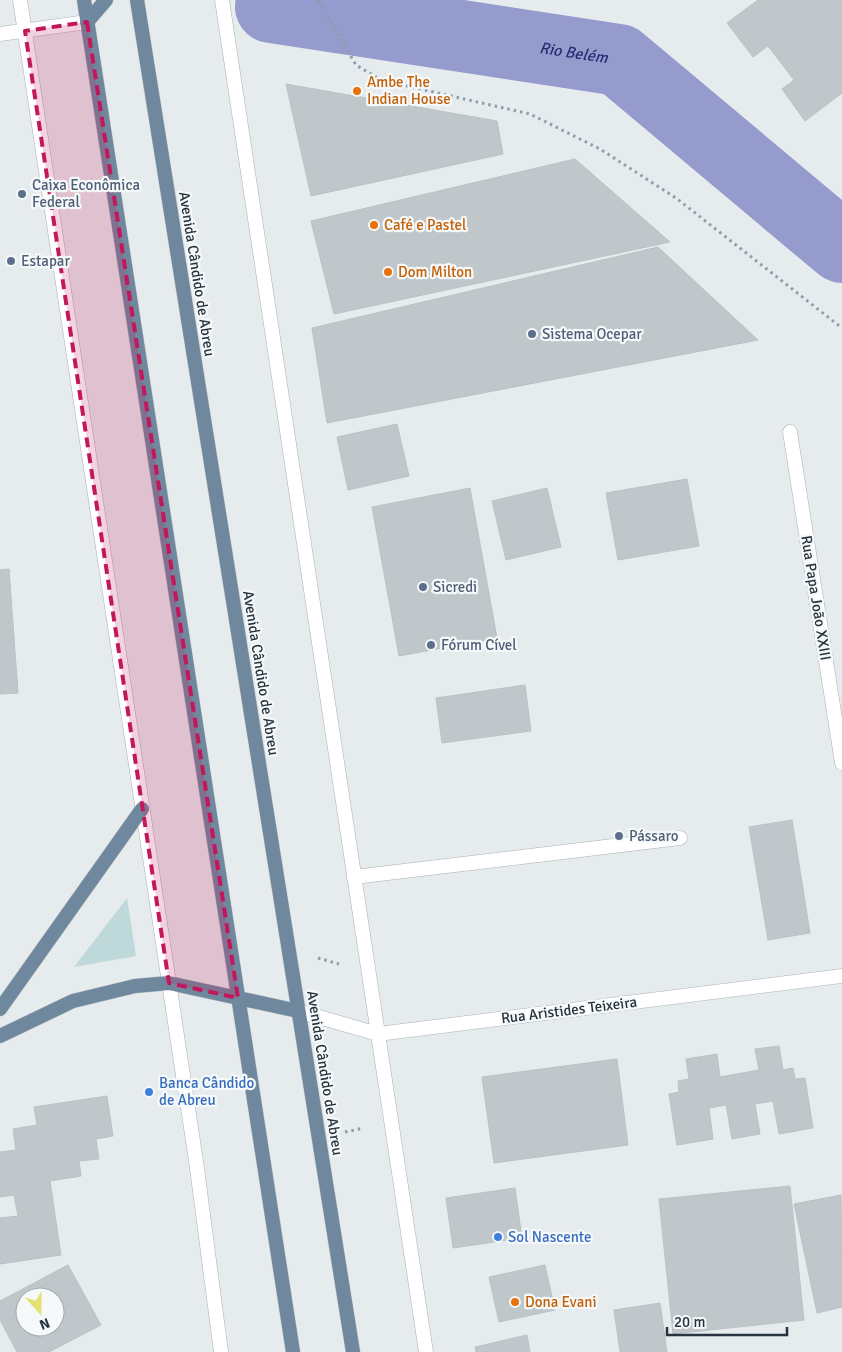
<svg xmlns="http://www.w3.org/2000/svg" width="842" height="1352" viewBox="0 0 842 1352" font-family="Signika,sans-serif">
  <rect width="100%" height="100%" fill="#e6ebed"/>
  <polygon fill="#bfd9da" points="127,898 136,956 74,967"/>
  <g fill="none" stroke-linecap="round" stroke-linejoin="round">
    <path stroke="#959bcc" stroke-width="72" id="s1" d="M271,7L619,60L842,247"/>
  </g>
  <g fill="#bfc7cb" stroke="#b9c2c6" fill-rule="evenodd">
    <polygon points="758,0 842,0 842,93 805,121 782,89 794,80 768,46 753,57 727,23"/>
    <polygon points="286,84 497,121 503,154 311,196"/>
    <polygon points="575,159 670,242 334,314 311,221"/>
    <polygon points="658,247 758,340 327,423 312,328"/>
    <polygon points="397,424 409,476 348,490 337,437"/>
    <polygon points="687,479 699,546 618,560 606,493"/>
    <polygon points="470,488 497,638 399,656 372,507"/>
    <polygon points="547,488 561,547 506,560 492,501"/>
    <polygon points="9,569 18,693 0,694 0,570"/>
    <polygon points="525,685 531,731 442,743 436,698"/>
    <polygon points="792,820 810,933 768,940 749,827"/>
    <polygon points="779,1046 783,1070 793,1068 795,1079 805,1078 813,1128 779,1134 773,1101 755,1104 760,1134 732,1139 726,1105 709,1108 713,1139 677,1145 669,1094 679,1092 678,1081 689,1079 686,1059 717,1054 720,1077 759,1070 755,1049"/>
    <polygon points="617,1059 628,1145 494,1163 482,1077"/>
    <polygon points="107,1096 113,1136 96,1139 99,1159 79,1161 81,1176 50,1181 61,1255 0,1264 0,1218 18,1216 14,1195 0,1197 0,1152 16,1150 13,1129 37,1125 34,1107"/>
    <polygon points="790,1186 804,1320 673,1334 659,1199"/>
    <polygon points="515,1188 522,1238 453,1248 446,1198"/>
    <polygon points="841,1195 842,1307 817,1313 794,1204"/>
    <path d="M68,1265L101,1325L49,1352H17L0,1320V1301ZM25,1297H55V1327H25Z"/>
    <polygon points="545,1265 555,1310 499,1322 489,1277"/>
    <polygon points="660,1303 667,1352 620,1352 614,1310"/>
    <polygon points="527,1335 530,1352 476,1352 475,1347"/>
  </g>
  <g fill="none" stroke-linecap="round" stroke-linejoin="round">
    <defs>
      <polyline id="service" points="354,877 680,838"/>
      <polyline id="minor" points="790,432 842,763"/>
      <g id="tertiary">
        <polyline points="20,0 196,1161 221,1352"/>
        <polyline points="222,0 426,1352"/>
      </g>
      <g id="secondary">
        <polyline points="0,34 87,22"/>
        <polyline points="298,1011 378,1034 842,976"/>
      </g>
      <g id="primary">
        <polyline points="84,0 293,1352"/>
        <polyline points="137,0 353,1352"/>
        <polyline points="87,22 106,0"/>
        <polyline points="0,1009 142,809"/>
        <polyline points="0,1036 73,1001 135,986 169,983 298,1011"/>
      </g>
    </defs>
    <use href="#service" stroke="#a9b0b5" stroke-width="15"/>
    <use href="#minor" stroke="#a9b0b5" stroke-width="15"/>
    <use href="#tertiary" stroke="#a9b0b5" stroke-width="15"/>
    <use href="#secondary" stroke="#a9b3bb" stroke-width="15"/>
    <use href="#primary" stroke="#c3c6c9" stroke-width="15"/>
    <g stroke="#8a9ead" stroke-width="3" stroke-dasharray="2.5 4" stroke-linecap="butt">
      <polyline points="318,0 356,65 381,80 530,114 600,149 676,198 842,328"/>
      <polyline points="318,958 339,964"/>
      <polyline points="345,1132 364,1128"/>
    </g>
    <use href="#service" stroke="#fff" stroke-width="14"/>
    <use href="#minor" stroke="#fff" stroke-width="14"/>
    <use href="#tertiary" stroke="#fff" stroke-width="14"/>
    <use href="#secondary" stroke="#fff" stroke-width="14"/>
    <use href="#primary" stroke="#70889e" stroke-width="14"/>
  </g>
  <path fill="#c2185b" fill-opacity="0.2" stroke="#c2185b" stroke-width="4" stroke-dasharray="10 6" stroke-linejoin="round" d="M87,22L238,998L169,983L25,31Z"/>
  <g fill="#e8710a" stroke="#f6f9fa" stroke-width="2">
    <circle cx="357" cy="91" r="5"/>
    <circle cx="374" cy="225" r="5"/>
    <circle cx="388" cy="272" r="5"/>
    <circle cx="515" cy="1302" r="5"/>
  </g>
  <g fill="#5c6f8a" stroke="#f6f9fa" stroke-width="2">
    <circle cx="22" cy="194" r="5"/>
    <circle cx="11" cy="261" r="5"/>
    <circle cx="532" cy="334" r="5"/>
    <circle cx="423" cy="587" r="5"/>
    <circle cx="431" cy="645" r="5"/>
    <circle cx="619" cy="836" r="5"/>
  </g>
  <g fill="#3f7fe0" stroke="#f6f9fa" stroke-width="2">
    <circle cx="149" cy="1092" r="5"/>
    <circle cx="498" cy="1237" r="5"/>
  </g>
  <g text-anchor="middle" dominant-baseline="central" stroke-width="4.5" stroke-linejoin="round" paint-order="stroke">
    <g font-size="15" fill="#c56008" stroke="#f6f9fa" text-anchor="start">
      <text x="367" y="82">Ambe The<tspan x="367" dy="17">Indian House</tspan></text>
      <text x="384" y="225">Café e Pastel</text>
      <text x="398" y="272">Dom Milton</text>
      <text x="525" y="1302">Dona Evani</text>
    </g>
    <g font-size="15" fill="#4e5e75" stroke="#f6f9fa" text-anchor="start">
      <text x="32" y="185">Caixa Econômica<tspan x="32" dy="17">Federal</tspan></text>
      <text x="21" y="261">Estapar</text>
      <text x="542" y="334">Sistema Ocepar</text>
      <text x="433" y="587">Sicredi</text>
      <text x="441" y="645">Fórum Cível</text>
      <text x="629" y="836">Pássaro</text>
    </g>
    <g font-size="15" fill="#27333e" stroke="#f6f9fa">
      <text transform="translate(197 274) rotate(81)">Avenida Cândido de Abreu</text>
      <text transform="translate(816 598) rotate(81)">Rua Papa João XXIII</text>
      <text transform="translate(261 673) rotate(81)">Avenida Cândido de Abreu</text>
      <text transform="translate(569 1010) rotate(-7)">Rua Aristides Teixeira</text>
      <text transform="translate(325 1073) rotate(81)">Avenida Cândido de Abreu</text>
    </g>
    <g font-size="15" fill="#366cbe" stroke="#f6f9fa" text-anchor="start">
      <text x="159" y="1083">Banca Cândido<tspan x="159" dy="17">de Abreu</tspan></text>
      <text x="508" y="1237">Sol Nascente</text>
    </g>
    <g font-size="16" font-style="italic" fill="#272e74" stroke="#f6f9fa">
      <text stroke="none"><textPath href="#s1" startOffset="306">Rio Belém</textPath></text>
    </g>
  </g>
  <g transform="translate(40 1312) rotate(159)"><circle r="24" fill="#f6f9fa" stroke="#a3aaaf"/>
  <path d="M0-4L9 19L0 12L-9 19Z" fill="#e3e16f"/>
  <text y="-8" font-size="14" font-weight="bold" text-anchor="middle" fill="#27333e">N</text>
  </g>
  <path d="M667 1327v8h120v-8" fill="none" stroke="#27333e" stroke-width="2.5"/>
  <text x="674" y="1327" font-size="15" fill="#27333e" stroke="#f6f9fa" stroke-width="4" paint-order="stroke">20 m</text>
</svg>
